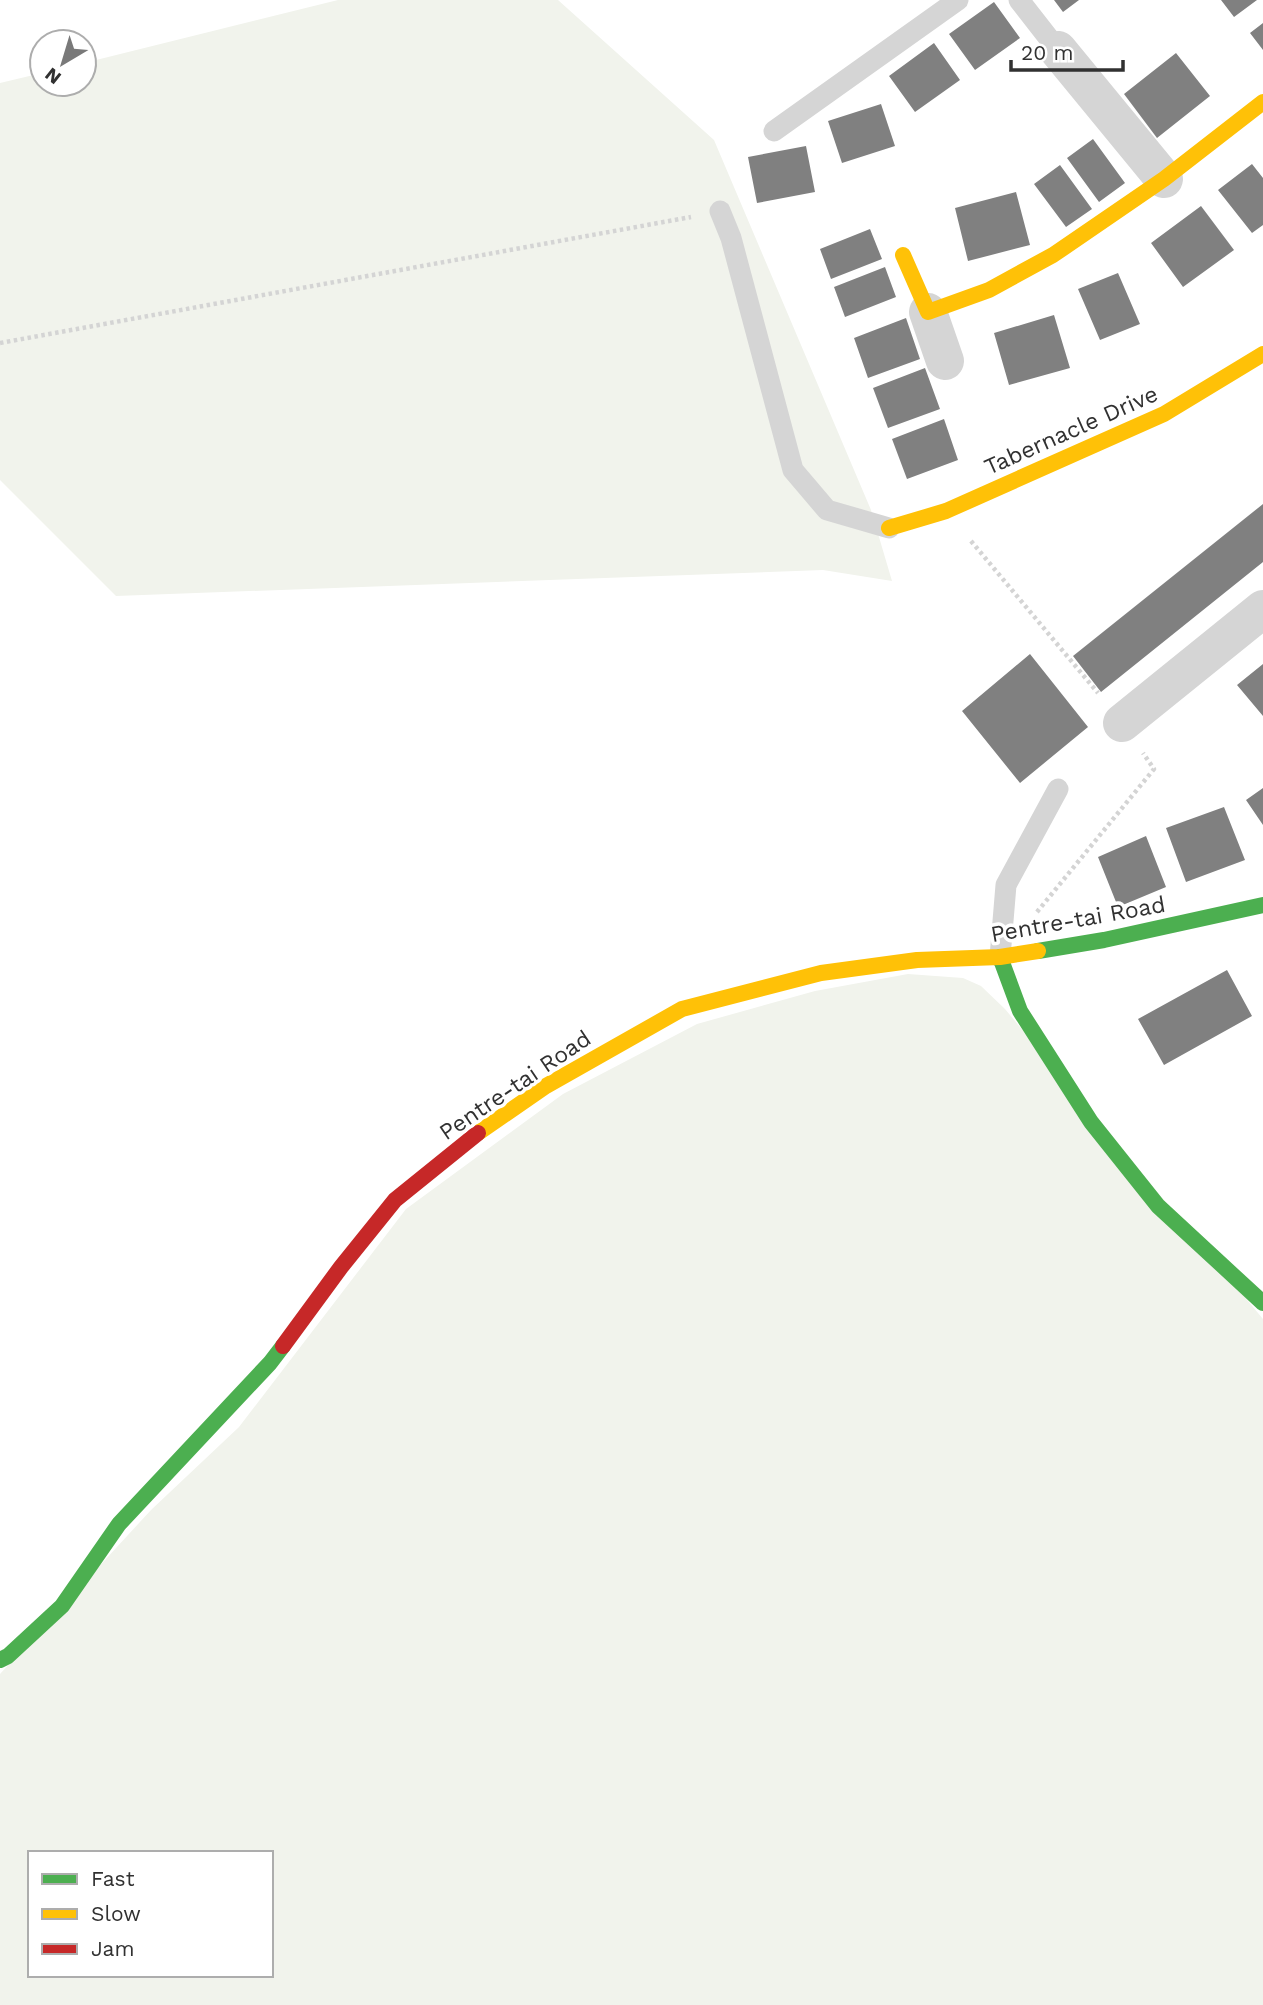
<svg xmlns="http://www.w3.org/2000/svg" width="1263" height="2005" font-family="'Work Sans',sans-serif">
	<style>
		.green { fill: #f1f3ec; fill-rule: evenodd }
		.building { fill: #808080 }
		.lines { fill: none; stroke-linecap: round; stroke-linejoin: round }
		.path { stroke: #d4d4d4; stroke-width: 4.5; stroke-dasharray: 3.5 3.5; stroke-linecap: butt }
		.lane { stroke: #d5d5d5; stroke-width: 21 }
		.street { stroke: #d5d5d5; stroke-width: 38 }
		.fast { stroke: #4caf50; stroke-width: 16 }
		.slow { stroke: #ffc107; stroke-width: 16 }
		.jam { stroke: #c62828; stroke-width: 16 }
		.labels { text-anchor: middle; stroke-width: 7; stroke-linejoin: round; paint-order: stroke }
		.street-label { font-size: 23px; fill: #313131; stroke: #fff }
	</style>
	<rect width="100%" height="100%" fill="#fff"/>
	<path class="green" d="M338 0H558L714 140 871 510 892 581 823 570 116 596 0 480V83L42 73V84H84V63Z
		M908 974 963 978 981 986 1005 1009 1263 1319V2005H0V1674L151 1510 239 1427 406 1209 563 1094 697 1024 815 991ZM30 1853H271V1975H30Z"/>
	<path class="building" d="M1054 0H1079L1063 12Z
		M1221 0H1257L1234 17Z
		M994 2 1020 38 975 70 949 34Z
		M1263 23V50L1250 33Z
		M934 43 960 80 915 112 889 76Z
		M1176 53 1210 96 1157 138 1124 94Z
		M881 104 895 146 842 163 828 121Z
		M1093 139 1125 183 1099 202 1067 158Z
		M806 146 815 192 757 203 748 157Z
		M1252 164 1263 178V225L1252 233 1218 190Z
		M1060 165 1092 209 1066 227 1034 184Z
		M1016 192 1030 245 968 261 955 208Z
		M1201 206 1234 250 1183 287 1151 243Z
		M870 229 882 259 831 279 820 249Z
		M885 267 896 297 845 317 834 287Z
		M1118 273 1140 324 1100 340 1078 289Z
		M1054 315 1070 368 1009 385 994 333Z
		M906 318 920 359 868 378 854 338Z
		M925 368 940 409 888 428 873 388Z
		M944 419 958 460 907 479 892 439Z
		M1263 504V562L1101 692 1073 656Z
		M1030 654 1088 727 1020 783 962 711Z
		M1263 664V716L1237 685Z
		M1263 788V825L1246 800Z
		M1224 807 1245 860 1186 882 1166 828Z
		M1146 836 1166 887 1118 907 1098 857Z
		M1227 970 1252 1016 1164 1065 1138 1019Z"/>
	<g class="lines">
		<path class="path" d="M0 343 691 217
			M971 541 1098 693
			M1037 912 1154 769 1143 753"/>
		<path class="lane" d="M1019 0 1058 50
			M774 131 958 0
			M720 211 731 238 793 470 827 510 889 528
			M1000 957 1006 885 1058 789"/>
		<path class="street" d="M1058 50 1164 179
			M928 312 945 361
			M1122 723 1263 609"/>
		<path class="fast" d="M1038 951 1104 940 1263 905
			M1000 957 1020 1011 1091 1122 1158 1206 1263 1303
			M0 1660 8 1656 62 1606 119 1524 270 1363 283 1346"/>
		<path class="slow" d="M903 255 928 312 989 290 1053 255 1164 179 1263 102
			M889 528 946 511 1164 414 1263 354
			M478 1133 546 1086 682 1009 821 973 917 960 1000 957 1038 951"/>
		<path class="jam" d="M283 1346 341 1267 395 1200 478 1133"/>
	</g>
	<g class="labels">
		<g class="street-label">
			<text transform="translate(1071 430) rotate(-24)" y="8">Tabernacle Drive</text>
			<text transform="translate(1078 919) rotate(-10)" y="8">Pentre-tai Road</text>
			<text transform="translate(515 1085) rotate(-34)" y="8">Pentre-tai Road</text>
		</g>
	</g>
	<rect x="28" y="1851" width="245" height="126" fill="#ffffff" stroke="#adadad" stroke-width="2"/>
	<rect x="42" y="1874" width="35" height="10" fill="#4caf50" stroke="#adadad" stroke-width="2"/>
	<text x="91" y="1886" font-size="21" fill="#313131">Fast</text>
	<rect x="42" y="1909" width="35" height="10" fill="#ffc107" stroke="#adadad" stroke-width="2"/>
	<text x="91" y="1921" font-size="21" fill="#313131">Slow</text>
	<rect x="42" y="1944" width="35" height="10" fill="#c62828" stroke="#adadad" stroke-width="2"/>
	<text x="91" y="1956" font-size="21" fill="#313131">Jam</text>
	<g transform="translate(63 63) rotate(218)"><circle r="33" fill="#ffffff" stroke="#adadad" stroke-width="2"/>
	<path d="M0-5L12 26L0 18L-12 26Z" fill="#797979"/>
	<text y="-10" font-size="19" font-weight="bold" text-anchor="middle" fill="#313131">N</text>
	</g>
	<path d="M1011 60v10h112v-10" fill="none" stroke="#313131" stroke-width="3.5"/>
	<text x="1021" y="60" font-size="21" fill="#313131" stroke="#ffffff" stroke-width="5" paint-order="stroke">20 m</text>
</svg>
